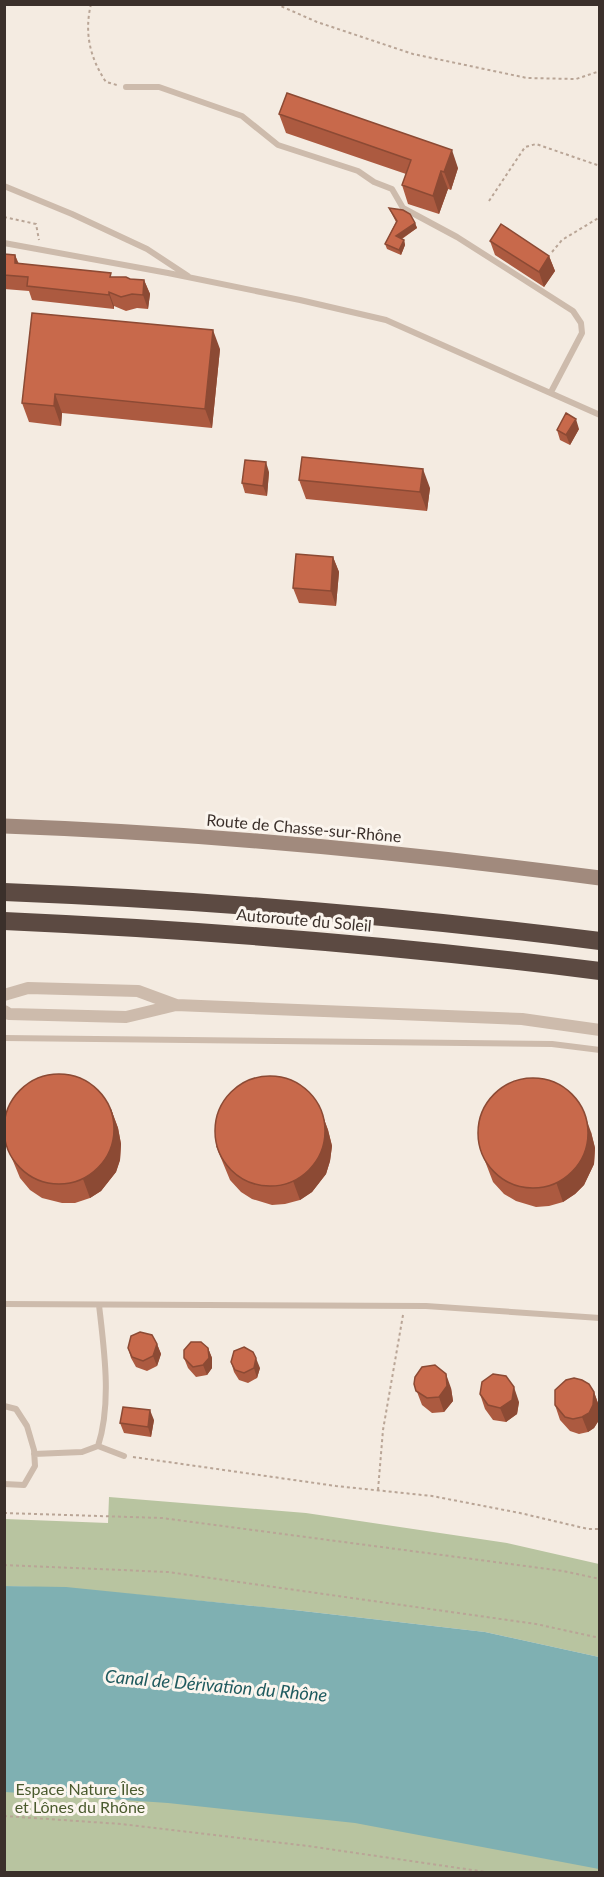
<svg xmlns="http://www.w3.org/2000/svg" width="604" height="1877" font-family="Lato,sans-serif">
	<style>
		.green { fill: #b8c4a0 }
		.water { fill: #7fb0b2 }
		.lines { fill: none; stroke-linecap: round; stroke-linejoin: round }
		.path { stroke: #b9a596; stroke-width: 2; stroke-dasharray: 3 3; stroke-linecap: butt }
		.lane { stroke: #cdbbac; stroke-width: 6 }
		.street { stroke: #cdbbac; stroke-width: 12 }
		.secondary { stroke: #a18a7d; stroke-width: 15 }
		.highway { stroke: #5c4a42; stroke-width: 18 }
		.wall { fill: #ac5a40 }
		.shaded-wall { fill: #8c4a34 }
		.building { fill: #c8694b; stroke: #8c4a34; stroke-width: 1.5 }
		.labels { text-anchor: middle; stroke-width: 6; stroke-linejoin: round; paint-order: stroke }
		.street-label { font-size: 16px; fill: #3b302b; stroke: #fbf5ee }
		.park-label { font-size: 16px; fill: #4a5a2e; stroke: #fbf5ee }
		.water-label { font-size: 18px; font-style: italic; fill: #1f5a5e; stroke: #fbf5ee }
	</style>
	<rect width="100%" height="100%" fill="#f4ebe1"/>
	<path class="green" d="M109 1497 306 1513 507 1543 599 1564V1657L485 1632 294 1610 66 1588 5 1586V1519L108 1523Z
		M4 1716 599 1787V1872H5Z"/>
	<path class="water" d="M4 1586 66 1587 294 1610 485 1632 599 1657V1869L355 1823 168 1803 5 1792Z"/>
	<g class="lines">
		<path class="path" d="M91 4C84 33 90 58 106 82L117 85
			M276 4 317 22 413 54 527 78 576 79 600 71
			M489 201 525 147 536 144 600 166
			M4 217 36 224 39 240
			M552 252 562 240 600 217
			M133 1457 336 1486 432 1496 520 1513 588 1529H600
			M378 1490 383 1430 403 1315
			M4 1513 162 1518 563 1571 600 1579
			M4 1565 168 1572 536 1624 600 1638
			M4 1816 121 1824 308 1846 486 1872"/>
		<path class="lane" d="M126 87H159L242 116 278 145 358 171 374 182 392 189 403 208 457 237 573 311 581 323 582 333 551 392
			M4 186 72 214 147 249 188 276
			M4 243 168 273 300 300 386 320 600 415
			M4 1038 552 1044 600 1050
			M4 1304 426 1306 600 1318
			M4 1406 16 1409 27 1426 34 1450 35 1466 24 1485 4 1484
			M98 1446 124 1456
			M34 1454 82 1452 98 1446C112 1403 104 1349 99 1305"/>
		<path class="street" d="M4 995 28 988 138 991 176 1005 522 1019 600 1030
			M4 1011 9 1014 126 1017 176 1005"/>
		<path class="secondary" d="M4 826C203 833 402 852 600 878"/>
		<path class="highway" d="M4 892C204 900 402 916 600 941
			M4 921C204 930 402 946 600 971"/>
	</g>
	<path class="wall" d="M279 114 458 168 451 190 448 189 439 214 408 204 402 185 406 174 286 133Z
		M389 208 415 223 417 228 402 239 404 240 405 245 401 255 387 249 385 244 396 222Z
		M490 241 549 256 555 271 544 287 495 255Z
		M4 254 15 255 19 264 112 277 144 280 150 294 148 309 137 308 126 311 114 306V309L32 300 29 291 4 289Z
		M220 349 212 428 62 413 61 426 29 422 22 403Z
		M579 429 570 445 560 440 557 430Z
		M269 472 267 496 245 493 242 483Z
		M299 480 430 488 427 511 306 499Z
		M333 557 339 572 336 606 299 603 293 588Z
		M111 1109 118 1128 121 1144 120 1160 116 1172 101 1191 90 1198 75 1203H62L42 1198 30 1190 20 1178 6 1144Z
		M321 1111 328 1130 332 1146 330 1161 326 1174 312 1192 300 1200 285 1204 272 1205 252 1199 241 1192 230 1180 216 1146Z
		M591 1132 595 1148 594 1164 584 1185 575 1194 563 1202 549 1206 536 1207 516 1201 504 1194 493 1182 480 1148Z
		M157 1344 161 1354 157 1366 147 1371 136 1367 131 1358 128 1348Z
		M208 1348 212 1358V1368L207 1375 196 1377 188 1368 184 1358Z
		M231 1362 260 1368 257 1378 248 1383 239 1380 234 1372Z
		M414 1384 451 1388 453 1401 444 1412 432 1413 422 1405Z
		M594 1392 599 1406V1420L594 1428 588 1432 579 1434 570 1431 560 1420 555 1405Z
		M480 1394 519 1402 517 1414 506 1422 493 1420 485 1409Z
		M154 1420 151 1437 124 1433 120 1423Z"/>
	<path class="shaded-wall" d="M452 150 458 168 451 190 444 172Z
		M441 171 448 189 439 214 433 196Z
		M415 223 417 228 398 241 396 236Z
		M404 240 405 245 401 255 399 250Z
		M15 255 20 269V277L15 263Z
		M549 256 555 271 544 287 539 272Z
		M144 280 150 294 148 309 143 295Z
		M109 292 114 306V309L109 295Z
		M213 330 220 349 212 428 205 409Z
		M55 394 62 413 61 426 54 406Z
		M576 419 579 429 570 445 566 435Z
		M266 462 269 472 267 496 263 486Z
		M423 469 430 488 427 511 420 492Z
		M333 557 339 572 336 606 331 591Z
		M111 1109 118 1128 121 1144 120 1160 116 1172 101 1191 90 1198 83 1179Z
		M321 1111 328 1130 332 1146 330 1161 326 1174 312 1192 300 1200 293 1181Z
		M584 1113 591 1132 595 1148 594 1164 584 1185 575 1194 563 1202 556 1182Z
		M157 1344 161 1354 157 1366 153 1356Z
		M208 1348 212 1358V1368L207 1375 203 1365Z
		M256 1358 260 1368 257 1378 254 1368Z
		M446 1374 451 1388 453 1401 444 1412 439 1397Z
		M514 1387 519 1402 517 1414 506 1422 500 1408Z
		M594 1392 599 1406V1420L594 1428 588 1432 582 1417Z
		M150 1410 154 1420 151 1437 148 1427Z"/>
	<path class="building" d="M287 93 452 150 444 172 441 171 433 196 402 185 411 160 279 114Z
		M389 208 403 210 410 214 415 223 396 236 404 240 399 250 385 244 397 221Z
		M501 224 549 256 539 272 490 241Z
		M4 254 15 255V263L111 273 110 277H126L130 279 144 280 143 295 132 294 121 297 109 292V295L27 286 28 277 4 275Z
		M32 313 213 330 205 409 55 394 54 406 22 403Z
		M566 413 576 419 566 435 557 430Z
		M302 457 423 469 420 492 299 480Z
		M245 460 266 462 263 486 242 483Z
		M296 554 333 557 331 591 293 588Z
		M4 1129a55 55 0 1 1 110 0a55 55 0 1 1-110 0Z
		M215 1131a55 55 0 1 1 110 0a55 55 0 1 1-110 0Z
		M478 1133a55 55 0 1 1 110 0a55 55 0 1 1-110 0Z
		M140 1332 152 1335 157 1344 153 1356 143 1361 132 1357 128 1348 131 1336Z
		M191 1342H201L208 1348 209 1358 203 1365 193 1367 184 1358V1350Z
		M244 1347 253 1352 256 1358 254 1368 244 1373 235 1370 231 1362 234 1351Z
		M435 1365 446 1374 447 1386 439 1397 427 1398 416 1391 414 1384 415 1377 422 1367Z
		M493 1374 506 1376 514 1387 512 1400 500 1408 488 1405 480 1394 482 1382Z
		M574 1378 582 1380 589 1384 594 1392 593 1405 589 1413 582 1417 573 1419 565 1417 555 1405V1390L566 1380Z
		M123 1407 150 1410 148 1427 120 1423Z"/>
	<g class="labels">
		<g class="street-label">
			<text transform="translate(304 828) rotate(5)" y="6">Route de Chasse-sur-Rhône</text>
			<text transform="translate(304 920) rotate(5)" y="6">Autoroute du Soleil</text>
		</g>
		<g class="park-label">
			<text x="80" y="1795">Espace Nature Îles<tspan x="80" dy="18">et Lônes du Rhône</tspan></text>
		</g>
		<g class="water-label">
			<text transform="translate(216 1686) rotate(5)" y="6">Canal de Dérivation du Rhône</text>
		</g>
	</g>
	<rect width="604" height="1877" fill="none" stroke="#3b302b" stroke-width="12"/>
</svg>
